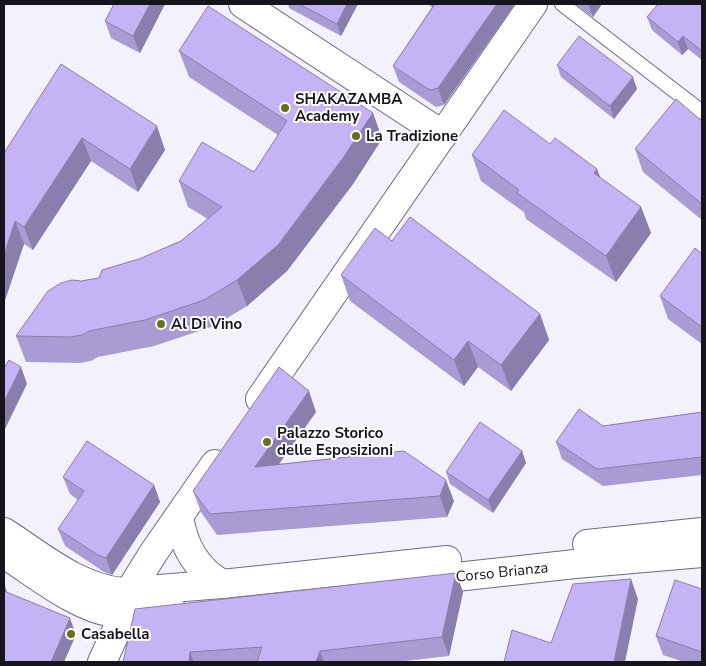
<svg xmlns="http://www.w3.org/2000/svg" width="706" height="666" font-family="'Nunito Sans',sans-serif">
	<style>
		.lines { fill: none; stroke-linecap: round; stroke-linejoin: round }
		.lane-casing { stroke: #706b80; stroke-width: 16 }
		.street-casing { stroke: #706b80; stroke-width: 30 }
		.secondary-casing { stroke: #706b80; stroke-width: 30 }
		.lane { stroke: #fff; stroke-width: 14 }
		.street { stroke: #fff; stroke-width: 28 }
		.secondary { stroke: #fff; stroke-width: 28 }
		.wall { fill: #a99bd4 }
		.shaded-wall { fill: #897eac }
		.building { fill: #c4b4f6; stroke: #897eac }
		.poi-dot { fill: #687119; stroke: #fff; stroke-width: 2 }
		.labels { text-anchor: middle; stroke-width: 4; stroke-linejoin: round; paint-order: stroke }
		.poi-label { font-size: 15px; font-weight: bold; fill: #16141c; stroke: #fff; text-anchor: start }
		.street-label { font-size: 15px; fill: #16141c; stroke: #fff }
	</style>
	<rect width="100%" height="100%" fill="#f3f1fb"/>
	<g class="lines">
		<defs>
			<path id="lane" d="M562 4 702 112"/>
			<path id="street" d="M243 4 443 135
				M260 399 533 4
				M179 516C183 545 196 569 222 584
				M129 592 154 552 215 464
				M102 662 124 614"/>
			<path id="secondary" d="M4 532C40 555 78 588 122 592L222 584 447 560
				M587 544 702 532
				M4 554C36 574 75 607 113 613 132 616 152 611 171 609
				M420 581 575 564 702 553"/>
		</defs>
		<use href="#lane" class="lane-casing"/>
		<use href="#street" class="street-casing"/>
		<use href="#secondary" class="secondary-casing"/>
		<use href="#lane" class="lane"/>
		<use href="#street" class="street"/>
		<use href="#secondary" class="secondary"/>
	</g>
	<path class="wall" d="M114 4H165L140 53 111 38 105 21Z
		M288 4H358L341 36 289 8Z
		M427 4H515L444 105 436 107 399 82 393 66 432 7Z
		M575 4H602L593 17Z
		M702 4V60L688 49 682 55 652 30 647 17Z
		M179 51 373 113 382 139 353 184 287 271 247 306 214 326 154 346 98 357 91 361 80 363 26 362 16 336 81 281 99 278 181 241 208 219 188 207 179 181 254 172 278 135 189 77Z
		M61 64 165 150 138 192 91 161 33 250 24 244 4 303V153Z
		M557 65 637 89 614 119 561 77Z
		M702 121V220L643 172 635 149Z
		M550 144 601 178 641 207 651 233 616 282 526 219 524 212 481 181 472 155Z
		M392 241 540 314 549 340 511 391 478 367 464 386 350 301 341 275Z
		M702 254V344L668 319 660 296Z
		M316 412 279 464 404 451 454 501 447 517 217 535 201 512 193 491Z
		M702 412V475L603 486 562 459 556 442 603 426Z
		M522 451 526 463 493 513 450 484 446 472Z
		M63 477 154 485 160 502 112 575 104 572 65 546 58 529 78 500 70 494Z
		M456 573 463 592 449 656 396 662H123Z
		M702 589V662H684L663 655 656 636Z"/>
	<path class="shaded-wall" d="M150 4H165L140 53 133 36Z
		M347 4H358L341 36 337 24Z
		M497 4H515L444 105 438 88Z
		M588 4H602L593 17Z
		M683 36 688 49 682 55 678 42Z
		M633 77 637 89 614 119 610 106Z
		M373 113 382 139 353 184 287 271 247 306 237 280Z
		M157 126 165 150 138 192 130 169Z
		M82 138 91 161 33 250 24 227Z
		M597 169 607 195 594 173Z
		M641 207 651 233 616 282 606 256Z
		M15 221 24 244 4 303V255Z
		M540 314 549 340 511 391 501 365Z
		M468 341 478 367 464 386 454 360Z
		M21 367 27 384 4 431V402Z
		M309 391 316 412 262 488 255 467Z
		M522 451 526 463 493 513 488 500Z
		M446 480 454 501 447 517 440 496Z
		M154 485 160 502 112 575 106 558Z
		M456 573 463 592 449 656 442 637Z
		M631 579 638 599 625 662H614Z
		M5 586 11 603 4 594V588Z
		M70 618 76 635 64 662H51Z
		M320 651 324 662H316Z
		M190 652 194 662H189Z"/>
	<path class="building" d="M114 4H150L133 36 105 21Z
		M299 4H347L337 24Z
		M435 4H497L438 88 430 90 393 66Z
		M658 4H702V51L683 36 678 42 647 17Z
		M208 6 373 113 343 158 278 245 237 280 204 300 145 320 89 331 82 335 70 337 16 336 48 291 61 283 72 280 81 281 99 278 102 270 139 259 181 241 222 207 179 181 202 142 254 172 287 121 179 51Z
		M579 36 633 77 610 106 557 65Z
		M61 64 157 126 130 169 82 138 24 227 15 221 4 255V153Z
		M676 99 702 121V204L635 149Z
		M504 110 550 144 555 138 597 169 594 173 641 207 606 256 517 193 519 190 472 155Z
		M410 217 540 314 501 365 468 341 454 360 341 275 375 228 392 241Z
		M695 248 702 254V327L660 296Z
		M9 360 21 367 4 402V368Z
		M279 367 309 391 255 467 404 451 446 480 440 496 210 514 193 491Z
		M579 409 603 426 702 412V457L597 469 556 442Z
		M480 422 522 451 488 500 446 472Z
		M87 441 154 485 106 558 98 555 58 529 84 491 63 477Z
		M456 573 442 637 320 651 316 662H257L262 647 190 652 189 662H123L135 609Z
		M631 579 614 662H504L512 630 551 643 573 584Z
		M675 580 702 589V652L656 636Z
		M4 591 70 618 51 662H4Z"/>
	<g class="poi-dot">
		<circle cx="285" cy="108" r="5"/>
		<circle cx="356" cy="136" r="5"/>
		<circle cx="161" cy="324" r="5"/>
		<circle cx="267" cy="442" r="5"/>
		<circle cx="71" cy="634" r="5"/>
	</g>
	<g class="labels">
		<g class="poi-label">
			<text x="295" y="104">SHAKAZAMBA<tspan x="295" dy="17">Academy</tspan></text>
			<text x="366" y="141">La Tradizione</text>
			<text x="171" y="329">Al Di Vino</text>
			<text x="277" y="438">Palazzo Storico<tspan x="277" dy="17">delle Esposizioni</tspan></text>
			<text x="81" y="639">Casabella</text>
		</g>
		<g class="street-label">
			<text transform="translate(502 572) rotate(-6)" y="5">Corso Brianza</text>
		</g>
	</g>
	<rect width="706" height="666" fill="none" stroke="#16141c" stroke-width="10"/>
</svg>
